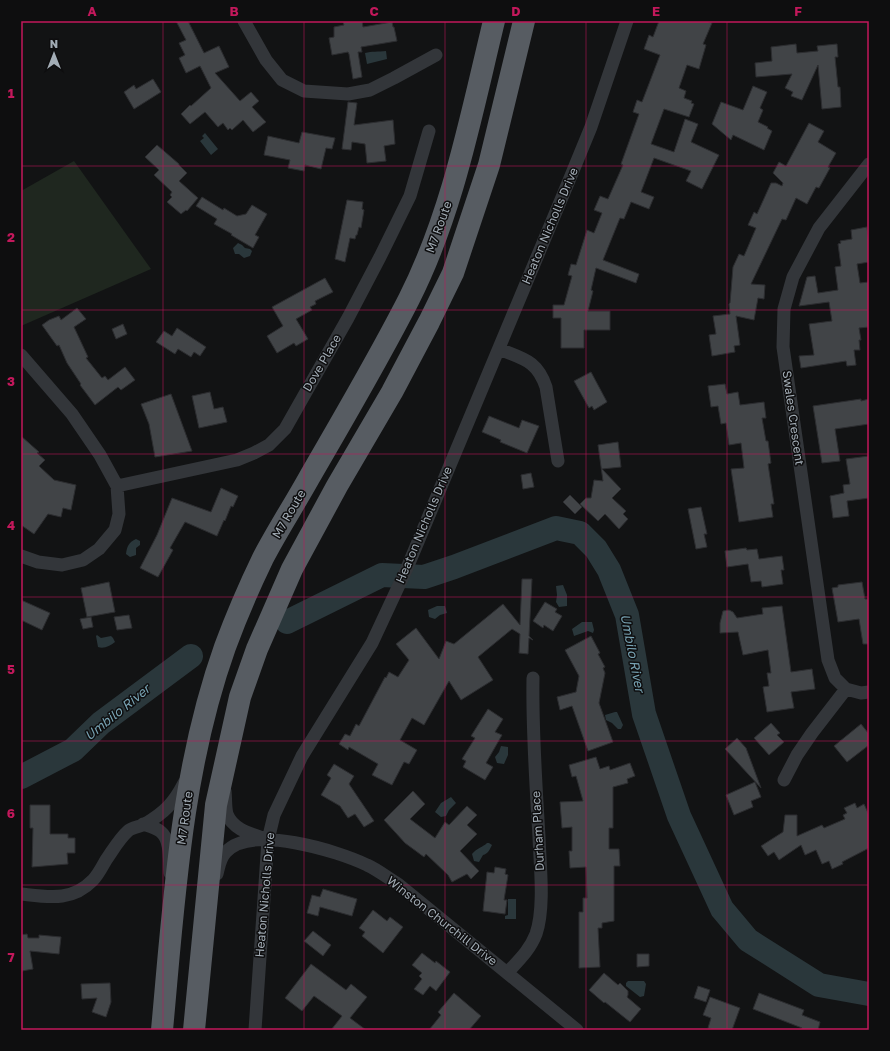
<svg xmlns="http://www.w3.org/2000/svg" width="890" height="1051" font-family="'Golos Text',sans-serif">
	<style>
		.green { fill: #1f271f }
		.water { fill: #2a373b }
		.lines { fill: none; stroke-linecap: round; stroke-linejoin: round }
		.river { stroke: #2a373b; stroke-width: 24 }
		.building { fill: #414447; stroke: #2c2d30 }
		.minor { stroke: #33363a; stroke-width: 13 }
		.trunk { stroke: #575c62; stroke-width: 22 }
		.grid { fill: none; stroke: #c2185b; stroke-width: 1; stroke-opacity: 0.55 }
		.labels { text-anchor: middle; stroke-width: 3; stroke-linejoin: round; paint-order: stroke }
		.street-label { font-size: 12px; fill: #a3adb6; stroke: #0e0e0f }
		.water-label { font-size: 13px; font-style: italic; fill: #78a3b3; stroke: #0e0e0f }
		.neatline { fill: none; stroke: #c2185b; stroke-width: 1.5 }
		.grid-label { font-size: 13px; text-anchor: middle; font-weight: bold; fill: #c2185b }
	</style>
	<rect width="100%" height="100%" fill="#121314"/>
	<path class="green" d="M74 161 151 269 21 326V191Z"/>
	<path class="water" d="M386 51 387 59 367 64 365 53C372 51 378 52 386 51Z
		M205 133 218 149 211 155 200 141 204 138 202 136Z
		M238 243 242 245 245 248 250 249 252 251 250 256 244 258 239 254H235L233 248Z
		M136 539 140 541V545L136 548V555L130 557 126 554C127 546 129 542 136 539Z
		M563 585 567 595V606L559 607 556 602 557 595 556 586Z
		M437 606H445L447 613 440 615 435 619 429 617 428 610Z
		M582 622H592L594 630 593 633 588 631 574 636 572 629Z
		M97 635 101 638 111 636 113 638 115 642C110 646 104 649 98 647L96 636Z
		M615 712H617L623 725 621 729H618L612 723 606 720 605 715Z
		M501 746 508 747V755L504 764 497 763 495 757 499 752Z
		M451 797 456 803 449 810 446 816 441 817 435 812 441 803Z
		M487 843H489L492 845C490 849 488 854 483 855L479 862 474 861 472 854C477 848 483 847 487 843Z
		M508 899H516V919H505V916L508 915Z
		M628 981H644L646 984 644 996 640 997 626 986V983Z"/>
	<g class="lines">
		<path class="river" d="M287 622 382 575 424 577 454 567 556 528 580 533 596 549 609 570 627 615 644 714 679 816 722 909 748 940 819 985 869 994
			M21 777 73 750 101 723 191 656"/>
	</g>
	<path class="building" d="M176 21H188L204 53 219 46 229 67 215 73 240 101 251 92 259 101 252 107 266 122 253 132 243 120 232 130 230 128 228 130 223 123 218 127 205 112 190 124 181 114 190 105 191 106 211 88 200 66 186 73 179 58 185 55 179 43 186 40Z
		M351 21H362L363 27 392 22 393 27H394L397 41 361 47 362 52H358L362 77 353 79 349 54 348 52 332 55 329 38 334 37V27L344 25 343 22Z
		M659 21H706L712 23 703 44 706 45 699 69 687 65 679 88 686 91 684 98 692 101 691 103 694 104 689 117 664 109 651 144 674 152 685 119 698 124 691 142 719 155 702 189 686 181 691 171 654 158 641 192 654 197 649 209 631 202 624 219 620 218 603 260 639 274 636 283 596 268 591 290 593 291 588 311H610V330H584V348H561V318H553V305H564L572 276 568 275 571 264 576 265 587 230 594 233 602 213 594 210 600 196 608 199 623 165 621 164 639 114 633 112 637 100 642 102 660 55 644 49 649 35 653 37Z
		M796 44 797 53 818 51 817 46 837 44 838 57H835L838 87H840L841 107 822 109 818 65 802 100 791 96 793 92 785 88 792 74 756 77 755 63 772 61 771 47Z
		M153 79 161 92 134 109 124 92 134 85 136 89Z
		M753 86 767 92 760 108 763 110 758 122 768 127 767 128 772 131 764 150 733 135 731 140 712 124 721 102 743 110Z
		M348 102 357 103 354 125 393 120 395 144 384 146 386 161 367 163 365 144 352 142 351 150 342 149Z
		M809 123 824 131 818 142 836 153 828 167 830 168 819 188 816 187 807 204 796 198 786 220 782 219 751 284 765 285 764 299 758 298 754 320 736 316 740 345 734 346 735 352 712 356 709 335 716 334 713 316 730 314 729 304 730 303 733 267 739 254 744 256 756 228 748 225 754 212 757 214 771 183H776L782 186 783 183 773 173 779 162 786 166Z
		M302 132 335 138 332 149 326 148 321 169 305 165 304 171 288 168 290 160 264 155 268 136 299 143Z
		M157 145 179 164V165L187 173 179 181 198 198 187 211 186 210 181 214 167 202 172 197 170 195 172 192 154 175 159 170 145 157Z
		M202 197 223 210 224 208 237 216 246 214 252 205 267 214 255 235 259 237 253 248 231 235 232 234 214 224 217 219 196 206Z
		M347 200 363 202 362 209 364 210 361 228 359 227 357 235H356L355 239 350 238 345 262 335 259Z
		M867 227 869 243V262L857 264 860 283 869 282V327L859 328 861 340H859L860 350H854L856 365 847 366 846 361 801 368 799 356 814 355 809 324 832 321 829 302 799 306 807 277 815 276 818 293 838 290 835 267 841 266 838 244 841 243 840 241 852 239 851 230Z
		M325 278 333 292 315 301 316 304 310 307 312 310 296 319 308 339 296 346 294 343 277 353 267 336 283 326 272 307Z
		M77 308 86 319 74 327 88 357 86 358 102 378 105 376 108 380 125 367 135 380 121 390 118 387 95 405 80 385 81 384 67 363 59 345 57 346 42 325 49 320 59 316 61 320Z
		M123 324 127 334 116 339 112 329Z
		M177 328 206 347 200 356 194 352 191 357 178 349 175 354 156 342 164 331 172 336Z
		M591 372 607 402 594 410 592 406 589 408 574 381Z
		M725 384 727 394 738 392 740 405 764 402 766 418H762L766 441H768L771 463 768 464 774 504H771L773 517 739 522 731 469 744 468 741 443 729 445 726 423 721 424 718 406 711 407 708 386Z
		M210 392 214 409 223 407 227 422 199 428 192 396Z
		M171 394 192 451 155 457 149 424 141 404Z
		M861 399V401L869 399V424L835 429 840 461 822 463 813 406Z
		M489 416 519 428 522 420 539 426 527 453 500 442 501 440 482 432Z
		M21 436 39 452 37 453 45 460 39 466 54 480 76 485 71 510 63 508 61 517 48 514 34 534 21 525Z
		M618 442 621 467 602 469 621 489 612 498 626 511 623 514 628 519 619 529 605 514 598 521 580 504 586 498H591L594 480 603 481 598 445Z
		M869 456V498L847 501 849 516 833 518 830 496 844 493 843 485 850 484 846 459Z
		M531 473 534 487 523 489 521 475Z
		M221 488 238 496 233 507 231 506 225 521 224 520 217 536 185 522 170 548 173 550 158 577 140 568 157 535 172 498 211 512Z
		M570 495 582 507 575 514 563 502Z
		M701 507 707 534H704L707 547 696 549 688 509Z
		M746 548 747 550 757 549 759 559 782 556 784 570H781L783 584 762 587 761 581 751 582 748 564 727 567 725 551Z
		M522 579H532L529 636 533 640 529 638 528 654 519 653 520 634 512 629 478 657 493 680 461 700 449 681 424 725 412 718 400 740 417 750 409 764 404 762 392 785 372 775 378 764 349 747 348 750 339 744 345 734 350 736 356 724 359 726 385 677 386 678 389 672 398 677 409 660 396 644 416 628 439 659 446 641 454 644 503 604 520 625Z
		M109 582 115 612 87 617 81 588Z
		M862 582 865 599H869V644H863L859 619 838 622 832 588 838 587V585Z
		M21 600 50 613 42 630 21 620Z
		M545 602 557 609 555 612 562 616 553 631 544 625 543 628 533 621Z
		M782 606 791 672 812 669 815 689 791 692 794 708 767 712 763 687 769 686 767 673H771L768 650 743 655 738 632 720 633V623L723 611 729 610 733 612 737 618 763 614 762 608Z
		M129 615 132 628 117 630 114 617Z
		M91 617 93 627 83 629 80 619Z
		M591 636 600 653 598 654 605 667 603 668 605 673 599 703 613 742 588 751 572 706 560 710 557 697 576 692 579 676 565 650Z
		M488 709 503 719 495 732 502 735 486 763 493 767 485 780 463 767 466 761 462 759 475 738 471 736Z
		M771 723 780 733 777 735 784 742 769 755 754 738Z
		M861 724 869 734V745L847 762 834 746Z
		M737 738 746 748 761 788 725 749Z
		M596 757 600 769 609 766 610 770 630 763 635 776 627 779 628 783 613 787V828H609V849H619L620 866H614V921L602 923V928H598L600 967 579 968V912H583V898H587L586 867 570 868 569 851H572V827L562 828 560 802 583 801 576 776 572 777 569 765Z
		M334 764 354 776 349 784 374 821 364 827 355 814 348 818 340 806 321 795 331 778 327 775Z
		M755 782 761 797 751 801 753 807 734 815 726 795Z
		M413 791 425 804 410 819 435 838 445 822 449 825 467 806 477 815 467 825 477 834 460 851 479 871 471 879 467 874 452 882 448 875 426 854 424 857 405 843 384 820Z
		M855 803 857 808 864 804 869 815V848L842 862 843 864 832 869 829 861 822 864 816 850 805 855 801 845 779 860 774 852 768 856 761 846 783 832 785 815H797V836L822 825 824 828 845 819 843 815 847 813 844 808Z
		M30 805H50V834H68V838H75V853H67L68 864 32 867 33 828H30Z
		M495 867 506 869 505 874 508 875 504 900H507L505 914 483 911 487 872 494 873Z
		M323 889 357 899 352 916 320 907 318 916 307 913 312 895 320 897Z
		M373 910 387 921 390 917 403 927 383 953 362 936 365 932 359 928Z
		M313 931 331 945 323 956 304 941Z
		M27 934 28 938H39V935L61 937 59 954 30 951 33 969 22 971 21 935Z
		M422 953 435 963 436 961 450 972 436 991 430 986 423 995 414 989 422 979 419 976 422 973 412 965Z
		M637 954H649V966L637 967Z
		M311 964 346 990 351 984 367 997 350 1018 366 1030H331L342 1016 314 996 302 1011 285 998Z
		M604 973 618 985 620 983 628 991V995L627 997 641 1009 630 1022 605 1002 604 1003 589 990Z
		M110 983 111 1002 106 1017 92 1012 97 998 82 999 81 984Z
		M698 986 710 990 706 1002 694 998Z
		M454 993 481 1016 469 1030H429L441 1015 438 1012Z
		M759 993 804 1010 802 1015 820 1022 818 1030H801L802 1028 753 1009Z
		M710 997 740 1008 732 1030H713L708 1028 711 1018 703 1015Z"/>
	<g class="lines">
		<path class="minor" d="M244 21 266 60 282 80 304 91 348 94 370 90 394 78 436 55
			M499 349C523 359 537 360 546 387L558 461
			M21 355 72 414 100 455 117 486 119 514 115 530 99 549 83 560 62 565 38 562 21 556
			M117 486 237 460 254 453 269 445 285 429 348 318 380 257 410 196 429 131
			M846 689 835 678 828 660 783 347 784 309 793 277 819 228 869 164
			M784 780 797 755 812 733 846 689 861 693 869 692
			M225 791C226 798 225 807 227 814 233 830 252 834 266 839
			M143 824C149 826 157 828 161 832 171 840 169 861 170 873
			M217 874C219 866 220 858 226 852 251 824 338 851 367 865 378 870 388 878 398 884L577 1030
			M21 894C48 897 72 902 93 880 98 875 102 867 106 860 113 850 119 839 128 831 132 827 140 827 145 824 164 813 174 803 184 783
			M507 973C518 961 530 950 536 934 545 908 540 865 539 837 536 784 532 731 533 678
			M255 1030 268 840 274 815 302 756 372 643 407 568 568 183 591 127 627 21"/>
		<path class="trunk" d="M162 1030C174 901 181 770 225 647 236 617 249 587 263 558 277 531 294 505 309 478 343 419 378 360 409 299 453 212 471 115 494 21
			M194 1030 216 805 240 697 257 649 292 569 337 486 392 392 429 322 453 273 489 165 524 21"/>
	</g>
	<path class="grid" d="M163 21V1030M304 21V1030M445 21V1030M586 21V1030M727 21V1030M21 166H869M21 310H869M21 454H869M21 597H869M21 741H869M21 885H869"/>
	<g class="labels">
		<g class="street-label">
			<text transform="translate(550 226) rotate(-67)" y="4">Heaton Nicholls Drive</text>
			<text transform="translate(439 227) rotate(-70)" y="4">M7 Route</text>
			<text transform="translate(322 363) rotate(-60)" y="4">Dove Place</text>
			<text transform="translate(793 418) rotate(82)" y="4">Swales Crescent</text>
			<text transform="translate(289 514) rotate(-60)" y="4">M7 Route</text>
			<text transform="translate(424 525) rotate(-67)" y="4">Heaton Nicholls Drive</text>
			<text transform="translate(185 818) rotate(-82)" y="4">M7 Route</text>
			<text transform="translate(538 831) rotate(-93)" y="4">Durham Place</text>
			<text transform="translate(265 895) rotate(-85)" y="4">Heaton Nicholls Drive</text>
			<text transform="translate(442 921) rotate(38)" y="4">Winston Churchill Drive</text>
		</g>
		<g class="water-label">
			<text transform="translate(633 653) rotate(79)" y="5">Umbilo River</text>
			<text transform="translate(117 712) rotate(-39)" y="5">Umbilo River</text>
		</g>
	</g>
	<rect width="890" height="1051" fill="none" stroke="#0e0e0f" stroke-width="44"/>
	<g transform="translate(54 54)" stroke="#0e0e0f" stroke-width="3" paint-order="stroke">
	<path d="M0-3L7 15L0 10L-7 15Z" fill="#a3adb6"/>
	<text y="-6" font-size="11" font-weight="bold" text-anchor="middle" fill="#a3adb6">N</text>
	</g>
	<rect x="22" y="22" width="846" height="1007" class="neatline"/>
	<g class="grid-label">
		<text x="92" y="16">A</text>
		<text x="234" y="16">B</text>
		<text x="374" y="16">C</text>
		<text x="516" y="16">D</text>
		<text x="656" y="16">E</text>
		<text x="798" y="16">F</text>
		<text x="11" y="98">1</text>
		<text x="11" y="242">2</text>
		<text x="11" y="386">3</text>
		<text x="11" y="530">4</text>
		<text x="11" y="674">5</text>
		<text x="11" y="818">6</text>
		<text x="11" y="962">7</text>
	</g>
</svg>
